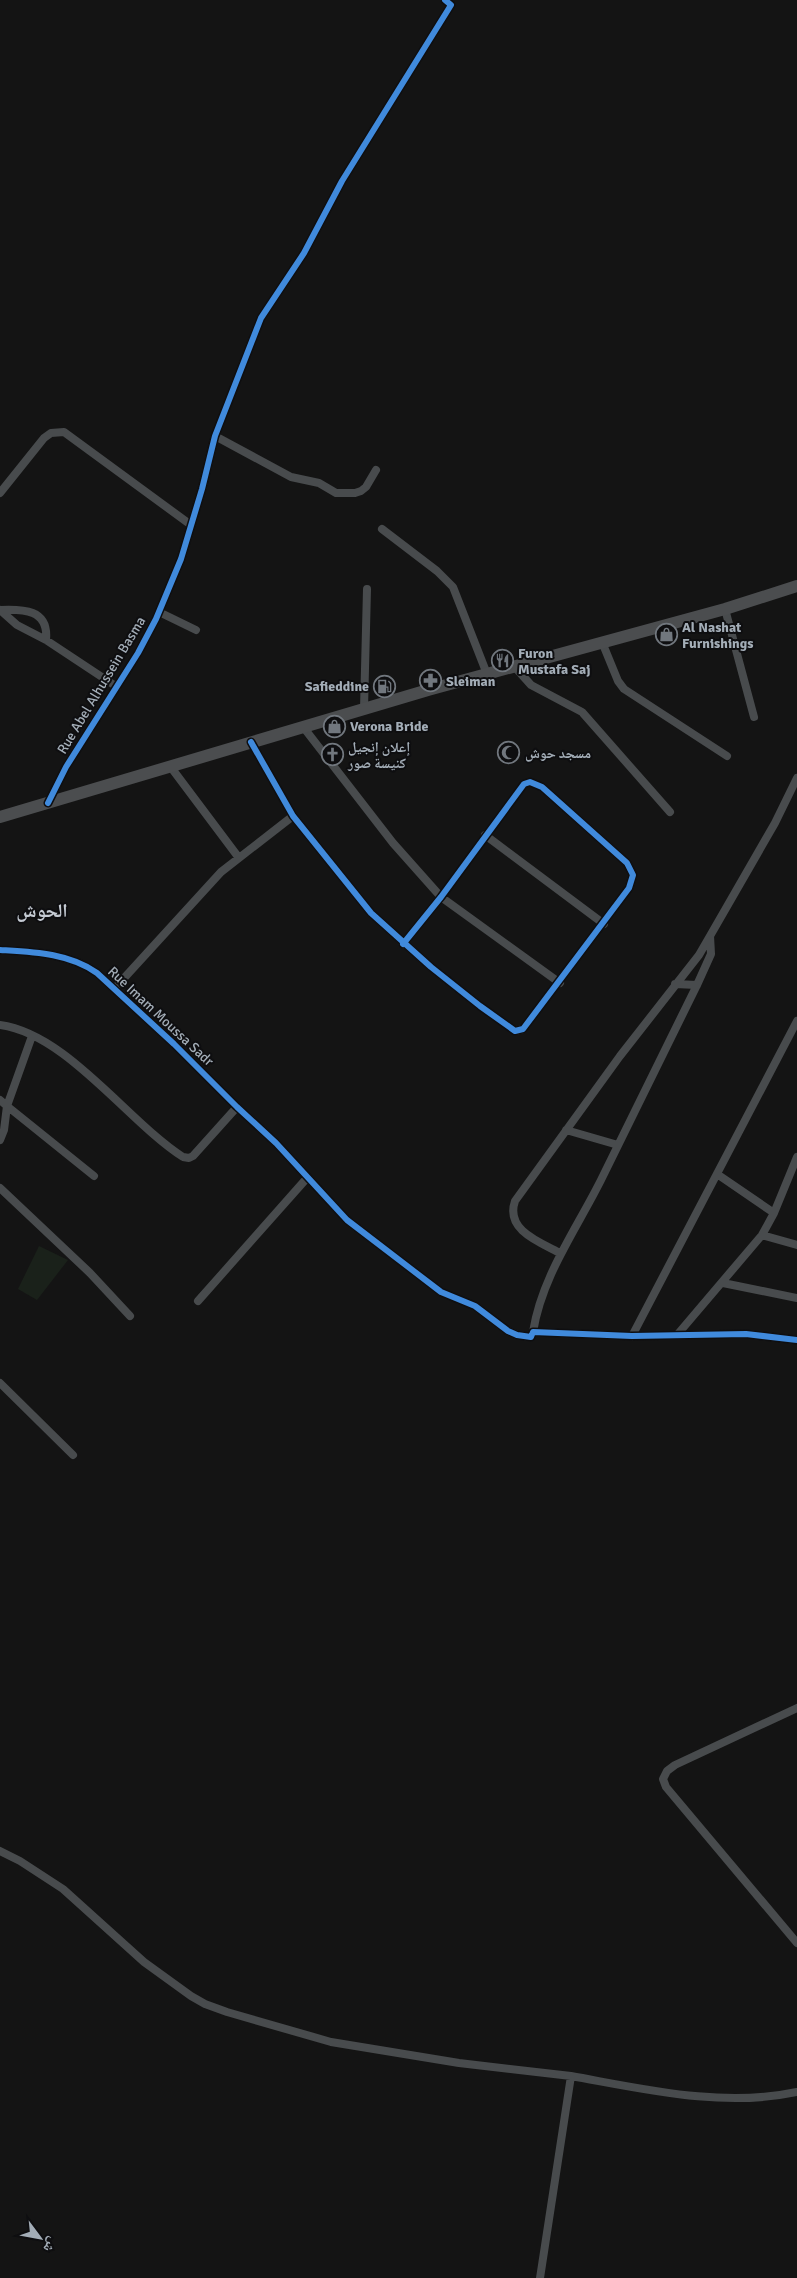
<svg xmlns="http://www.w3.org/2000/svg" width="797" height="2278" font-family="Signika,'Noto Naskh Arabic',sans-serif">
	<style>
		.green { fill: #1a211a }
		.lines { fill: none; stroke-linecap: round; stroke-linejoin: round }
		.minor { stroke: #484b4d; stroke-width: 8 }
		.primary { stroke: #4b4d4f; stroke-width: 12 }
		.cycleway-casing { stroke: #0e0e10; stroke-width: 9 }
		.cycleway { stroke: #408adc; stroke-width: 6 }
		.labels { text-anchor: middle; stroke-width: 4; stroke-linejoin: round; paint-order: stroke }
		.poi-label { font-size: 14px; font-weight: bold; fill: #a3adb7; stroke: #0e0e10; text-anchor: start }
		.street-label { font-size: 14px; fill: #a3adb7; stroke: #0e0e10 }
		.district-label { font-size: 19px; font-weight: bold; fill: #c5cbd3; stroke: #0e0e10 }
	</style>
	<rect width="100%" height="100%" fill="#141414"/>
	<path class="green" d="M39 1246 68 1260 37 1300 18 1289Z"/>
	<g class="lines">
		<path class="minor" d="M215 436 291 477 319 483 336 493H355L361 491 366 487 376 470
			M0 493 44 438 51 433 64 432 191 525
			M382 529 437 571 453 587 487 674
			M725 609 754 717
			M0 610 17 625 46 640 117 687
			M0 610C23 609 49 609 46 640
			M159 612 196 630
			M602 642 618 681 624 689 727 756
			M514 666 531 685 582 712 670 812
			M364 709 367 589
			M304 728 393 843 441 897 560 983
			M251 742 293 816 371 913 431 967 480 1006 515 1031 523 1029 629 888 633 875 627 863 542 787 530 782 524 784 441 897 403 944
			M170 766 239 858
			M48 803 66 767 138 653 156 619 181 559 202 489 215 436 261 318 304 253 342 181 451 5 445 0
			M485 835 604 924
			M0 950C33 952 69 953 97 973L174 1044 237 1107 276 1143 347 1220 441 1292 475 1306 508 1331 517 1335 531 1337 533 1332 632 1336 746 1334 797 1340
			M675 984 697 985
			M115 988 221 872 293 816
			M0 1025C67 1034 127 1121 183 1157L189 1158 193 1156 237 1107
			M32 1036 7 1106 94 1176
			M0 1100 7 1106 4 1130 0 1140
			M566 1130 618 1145
			M717 1174 774 1213
			M0 1188 90 1273 130 1316
			M762 1235 797 1245
			M560 1253C539 1242 505 1230 515 1201L620 1056 699 955 710 936
			M723 1283 797 1298
			M198 1301 307 1178
			M533 1332C542 1276 576 1230 601 1180 633 1115 665 1050 697 985L711 954 710 936 775 823 797 778
			M677 1335 762 1235 774 1213 797 1157
			M632 1336 797 1021
			M0 1383 73 1455
			M797 1708 675 1765 667 1771 663 1779 666 1787 797 1943
			M0 1851 20 1861 63 1889 144 1962 191 1996 205 2004 227 2012 331 2042 459 2063 571 2076 540 2278
			M571 2076C644 2089 723 2108 797 2092"/>
		<path class="primary" d="M0 817 428 690 725 609 797 586"/>
		<defs>
			<path id="cycleway" d="M251 742 293 816 371 913 431 967 480 1006 515 1031 523 1029 629 888 633 875 627 863 542 787 530 782 524 784 441 897 403 944
				M48 803 66 767 138 653 156 619 181 559 202 489 215 436 261 318 304 253 342 181 451 5 445 0
				M0 950C33 952 69 953 97 973L174 1044 237 1107 276 1143 347 1220 441 1292 475 1306 508 1331 517 1335 531 1337 533 1332 632 1336 746 1334 797 1340"/>
		</defs>
		<use href="#cycleway" class="cycleway-casing"/>
		<use href="#cycleway" class="cycleway"/>
	</g>
	<defs>
		<symbol id="shop-ring" viewBox="-11 -11 22 22"><circle r="9.5" fill="#0e0e10" stroke="#71777e" stroke-width="1.5"/><path d="M-5-2.5h2.3a2.7 3.5 0 0 1 5.4 0H5L5.5 6h-11ZM-1.5-2.5h3a1.5 2.3 0 0 0-3 0Z" fill="#71777e"/></symbol>
		<symbol id="restaurant-ring" viewBox="-11 -11 22 22"><circle r="9.5" fill="#0e0e10" stroke="#71777e" stroke-width="1.5"/><path d="M-5-6h1v4h1v-4h1v4h1v-4h1v5L-1.5 .5V6h-2V.5L-5-1ZM5-6V6H3V1.5H1.5Q1.5-4 5-6Z" fill="#71777e"/></symbol>
		<symbol id="pharmacy-ring" viewBox="-11 -11 22 22"><circle r="9.5" fill="#0e0e10" stroke="#71777e" stroke-width="1.5"/><path d="M-2-6h4v4h4v4h-4v4h-4v-4h-4v-4h4Z" fill="#71777e"/></symbol>
		<symbol id="fuel-ring" viewBox="-11 -11 22 22"><circle r="9.5" fill="#0e0e10" stroke="#71777e" stroke-width="1.5"/><path d="M-5.5-6h7V0h2V4h1.3V-2.5L3-4.5l.8-.8L6-3V5H2.5V1h-1V6h-7ZM-4.2-4.7v3.2H.2V-4.7Z" fill="#71777e"/></symbol>
		<symbol id="mosque-ring" viewBox="-11 -11 22 22"><circle r="9.5" fill="#0e0e10" stroke="#71777e" stroke-width="1.5"/><path d="M3.5-4.9A6 6 0 1 0 3.5 4.9A5 5 0 1 1 3.5-4.9Z" fill="#71777e"/></symbol>
		<symbol id="church-ring" viewBox="-11 -11 22 22"><circle r="9.5" fill="#0e0e10" stroke="#71777e" stroke-width="1.5"/><path d="M-1.2-6h2.4v3.5h3.3v2.4h-3.3V6h-2.4V-.1h-3.3v-2.4h3.3Z" fill="#71777e"/></symbol>
	</defs>
	<g fill-rule="evenodd">
		<use href="#shop-ring" x="654" y="622" width="25" height="25"/>
		<use href="#restaurant-ring" x="490" y="648" width="25" height="25"/>
		<use href="#pharmacy-ring" x="418" y="668" width="25" height="25"/>
		<use href="#fuel-ring" x="372" y="674" width="25" height="25"/>
		<use href="#shop-ring" x="322" y="714" width="25" height="25"/>
		<use href="#mosque-ring" x="496" y="740" width="25" height="25"/>
		<use href="#church-ring" x="320" y="742" width="25" height="25"/>
	</g>
	<g class="labels">
		<g class="poi-label">
			<text x="682" y="632">Al Nashat<tspan x="682" dy="16">Furnishings</tspan></text>
			<text x="518" y="658">Furon<tspan x="518" dy="16">Mustafa Saj</tspan></text>
			<text x="446" y="686">Sleiman</text>
			<text x="369" y="691" text-anchor="end">Safieddine</text>
			<text x="350" y="731">Verona Bride</text>
			<text x="348" y="752">إعلان إنجيل<tspan x="348" dy="16">كنيسة صور</tspan></text>
			<text x="525" y="758">مسجد حوش</text>
		</g>
		<g class="street-label">
			<text transform="translate(101 685) rotate(-59)" y="5">Rue Abel Alhussein Basma</text>
			<text transform="translate(161 1016) rotate(43)" y="5">Rue Imam Moussa Sadr</text>
		</g>
		<g class="district-label">
			<text x="42" y="917">الحوش</text>
		</g>
	</g>
	<g transform="translate(40 2238) rotate(122)" stroke="#0e0e10" stroke-width="4" paint-order="stroke">
	<path d="M0-4L9 19L0 12L-9 19Z" fill="#a3adb7"/>
	<text y="-8" font-size="14" font-weight="bold" text-anchor="middle" fill="#a3adb7">ش</text>
	</g>
</svg>
